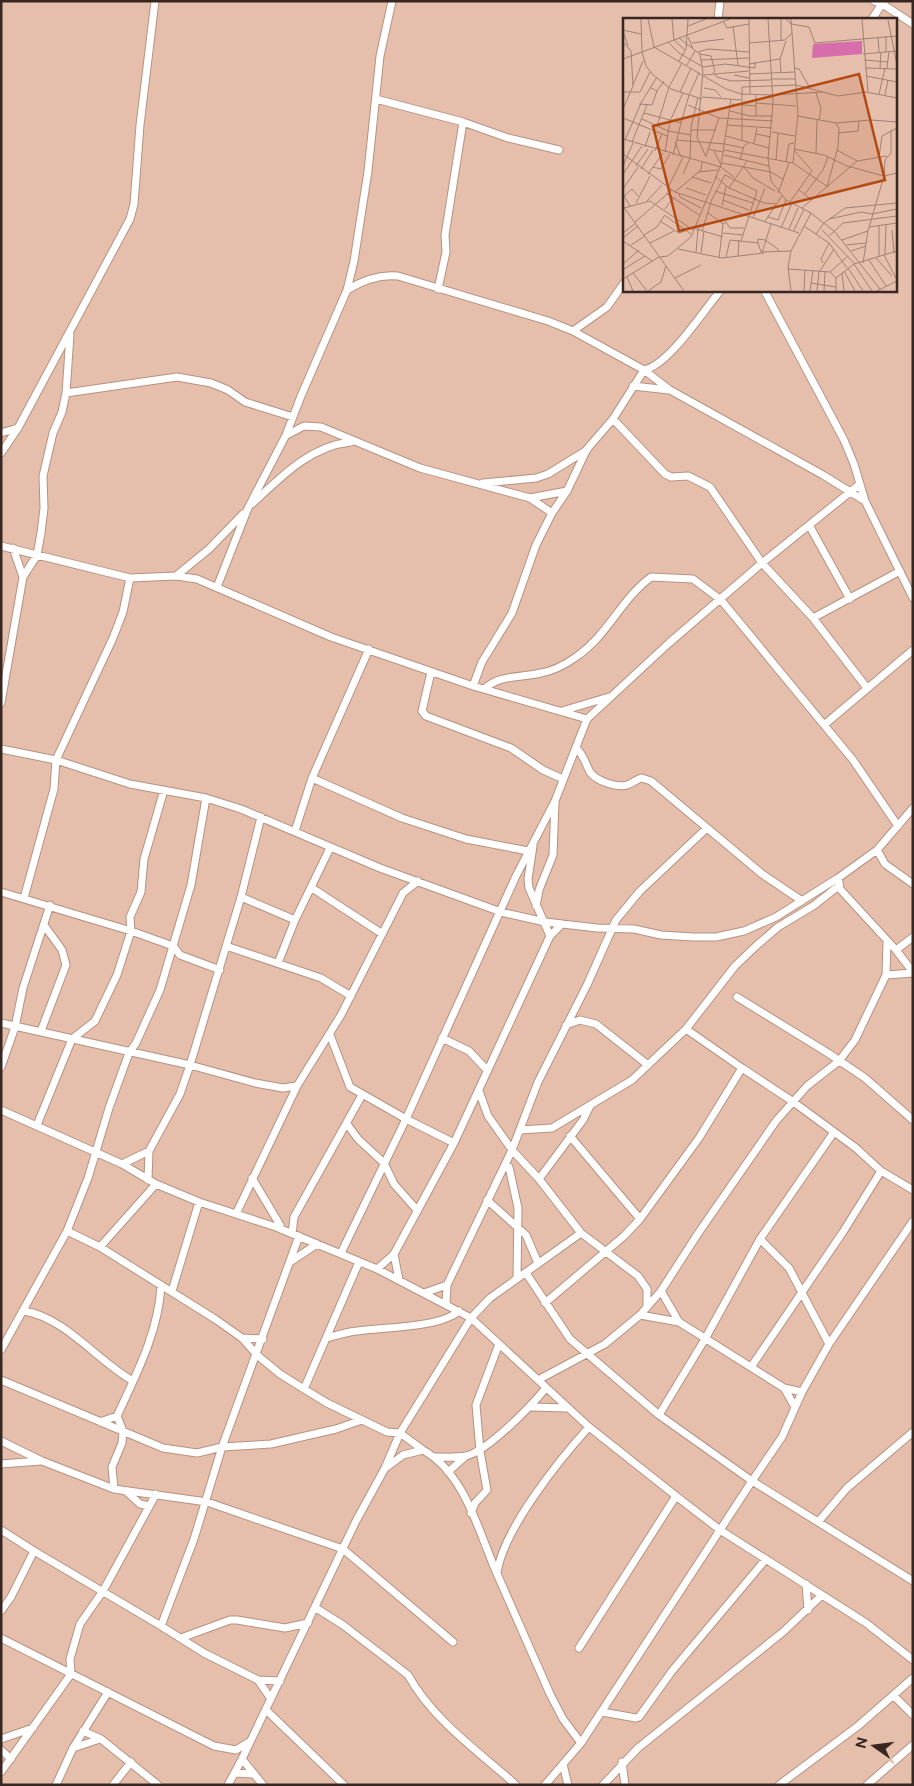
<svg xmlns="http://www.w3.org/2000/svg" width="914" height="1786" font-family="'Public Sans',sans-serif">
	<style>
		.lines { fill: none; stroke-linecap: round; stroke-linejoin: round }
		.minor-casing { stroke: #b79280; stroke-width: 9 }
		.minor { stroke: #fff; stroke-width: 7 }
		.inset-road { fill: none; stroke: #a08274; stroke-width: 1 }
		.view { fill: #b34a12; fill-opacity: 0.15; stroke: #b34a12; stroke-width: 2.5 }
		.inset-edge { fill: none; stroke: #372720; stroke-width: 2.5 }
	</style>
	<rect width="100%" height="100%" fill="#e6beac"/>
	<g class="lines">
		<defs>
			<path id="minor" d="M874 1 884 5 913 24
				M718 19 720 1
				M872 19 884 1
				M376 99 463 122 445 235 446 252 438 289
				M463 122 508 138 559 150
				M347 290C363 280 379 274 398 276L548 321 573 331 644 370 670 390 823 475 865 501
				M764 290 844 440 854 464 865 501 913 598
				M573 331 607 307 624 283
				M633 386 669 390
				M66 393 177 377 211 383 228 390 245 402 293 417
				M613 419 665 474 671 477 688 476 710 487 762 563 813 618 867 688
				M1 433 18 428
				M287 435 304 426 321 427 420 468 530 498 552 513
				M1 453 18 428 130 219 134 204 140 125 155 1
				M483 483 536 478 548 474 587 450
				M530 498 567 491
				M252 504C281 477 310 446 351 442
				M809 525 850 599
				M1 546 130 578 176 576 197 579 331 637 473 686 587 719
				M13 548 23 577
				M176 576 209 549 243 514
				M217 587 248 508 286 435 301 396 347 290 354 261 368 171 380 56 392 1
				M813 618 900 571
				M431 672 422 711 426 716 511 748 543 770 563 779
				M473 686 482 662 512 613 536 545 552 513 567 491 587 449 613 419 644 370C669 365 703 311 721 290
				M484 689C501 674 520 678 541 673 553 671 566 664 576 657 609 634 621 599 651 577L693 579 721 600 853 760 898 826
				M1 703 23 577 37 555 41 533 44 508 43 476 53 433 62 412 66 393 70 335
				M562 711 609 697
				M824 725 913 650
				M576 748C584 755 585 763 590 772 596 781 617 788 627 785 632 784 636 779 642 778L651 781 762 874 802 901
				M1 749 56 760 130 784 206 798 241 809 380 868 501 912 545 922 597 928 634 929 661 935 693 937H716L744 931 776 917 838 878 877 850 913 808
				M312 778 402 818 466 839 528 851
				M295 831 312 778 369 649
				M533 846 528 879 529 888 550 936
				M877 850 885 864 913 884
				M839 882 840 889 896 950 913 972
				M312 888 381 933
				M1 892 131 931 173 946 180 955 220 970
				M241 897 295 920
				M24 898 54 789 56 760 113 638 123 612 130 578
				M536 906 539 890 553 855 555 802
				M226 946 321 978 351 996
				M896 950 913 937
				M278 963 295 920 330 848
				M886 975 913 973
				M737 997 828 1053 865 1078 913 1120
				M1 1023 190 1065 255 1083 283 1088 297 1086
				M566 1025 580 1020 596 1024 648 1065
				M686 1029 742 1068
				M41 1031 66 965 62 950 44 925
				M330 1035 350 1087 406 1119 454 1143
				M442 1038 469 1051 487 1070
				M1 1067 15 1027 23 988 50 905
				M479 1091 488 1116 512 1150 539 1179 581 1233 638 1276 647 1289V1307
				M1 1110 122 1164 156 1184 199 1202 276 1227 377 1269 471 1318 589 1427 676 1496 720 1530 866 1623 913 1660
				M347 1124 358 1139 384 1163 394 1184 417 1210
				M37 1125 72 1039 95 1021 117 975 131 931 130 917 141 892 144 859 164 790
				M520 1130 552 1128 632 1080 686 1029 735 966 756 946 778 927 813 906 836 888
				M570 1136 640 1219
				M122 1164 149 1151
				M509 1167 518 1208 517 1278
				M252 1178 280 1225
				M539 1179 583 1120 590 1106
				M148 1180 149 1151 180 1094 190 1065 241 897 261 817
				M487 1200 526 1235 538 1263
				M236 1214 297 1086 341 1015 403 893 418 881
				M67 1231 100 1247 215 1319 242 1338 257 1355 280 1374 304 1389 327 1403 387 1432 400 1433 423 1450
				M292 1234 294 1217 362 1095
				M760 1239 789 1268 829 1344
				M100 1247 156 1184
				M341 1253 406 1119 516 876 555 801 587 719 669 643 762 563 860 484
				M394 1254 399 1280
				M290 1262 317 1244
				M377 1269 394 1254 454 1143 550 936 562 924
				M526 1273 570 1339 659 1415 752 1481 913 1581
				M172 1291 199 1202
				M661 1291 679 1322
				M424 1293 447 1285
				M545 1303 624 1236 640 1219 699 1138 742 1068 792 1101 856 1148 881 1171 913 1190
				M446 1304 447 1285 512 1150 538 1082 587 985 616 920 640 891 707 828
				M24 1311C66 1318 96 1360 133 1381
				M640 1315 679 1322 784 1388 802 1392
				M242 1338 263 1339
				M327 1338C337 1335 347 1332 357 1331 383 1327 440 1328 459 1311
				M1 1350 67 1231 88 1178 109 1108 129 1053 136 1043 160 990 191 885 206 798
				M751 1367 843 1232 881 1171
				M1 1380 163 1448 197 1453 222 1447 271 1444 336 1429 362 1420
				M538 1380 605 1344 640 1315 661 1291 699 1232 776 1121 807 1086 839 1061 855 1040 886 975 887 942
				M784 1388 795 1407
				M304 1389 359 1262
				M531 1407 567 1408
				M659 1415 705 1339 760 1239 834 1132
				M100 1422 117 1416C136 1375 159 1331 161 1285
				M1 1441 42 1461 114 1489 207 1502 343 1549 453 1642
				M434 1457C444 1457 455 1458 466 1456 488 1451 531 1406 546 1388
				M1 1464 41 1461
				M387 1467 403 1455 423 1450C466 1474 479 1534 498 1576 515 1615 533 1655 550 1694L563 1719 581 1743
				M448 1472 466 1456
				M114 1489 112 1467 122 1443 123 1431 117 1416
				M127 1492 140 1504 149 1506
				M471 1513 475 1503 487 1490 480 1451 476 1405 499 1344
				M818 1522 847 1488 913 1432
				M1 1530 34 1551 11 1597 1 1611
				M34 1551 161 1626 204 1653 258 1680 280 1681
				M497 1573C503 1530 559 1460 589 1427
				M806 1584 808 1610
				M316 1608 343 1625 408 1675C433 1720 478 1751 516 1785
				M161 1626 194 1539 222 1447 299 1236
				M1 1638 214 1746 236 1750 249 1742
				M181 1638 230 1620H237L285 1628 308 1623
				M579 1648 676 1496
				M258 1680 271 1699
				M894 1696 913 1715
				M266 1710 344 1785
				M602 1712 636 1718 639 1717 672 1671 766 1559
				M83 1731 101 1739 158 1785
				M1 1739 33 1728
				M73 1748 100 1739
				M1 1750 11 1759
				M242 1759 263 1785
				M622 1762 625 1785
				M563 1764 568 1785
				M1 1772 71 1674 70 1659 80 1624 103 1591 156 1494
				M235 1773 253 1774
				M56 1785 73 1748 108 1692
				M113 1785 131 1762
				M228 1785 242 1759 356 1521 385 1468 400 1433 471 1318 490 1298 581 1233
				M545 1785 581 1743 752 1481 782 1437 802 1392 829 1344 913 1221
				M603 1785 638 1748 783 1632 822 1595
				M779 1785 858 1726 913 1678
				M867 1785 913 1745"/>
		</defs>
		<use href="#minor" class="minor-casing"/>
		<use href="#minor" class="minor"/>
	</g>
	<g transform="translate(623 18)">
		<rect width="274" height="274" fill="#e6beac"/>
		<path d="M239 23V36L189 40 190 26Z" fill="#d86dac"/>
		<path class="inset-road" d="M25 1 31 29 103 71 118 76 150 77 200 74M49 1 51 22 62 32M126 1 127 76M145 1 150 85 145 140 148 163 163 182 188 195 168 233 165 249 168 273M163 1 168 6 186 9 192 25 274 18M168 1 175 96 170 145M239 1 245 74M265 2 274 47M100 3 104 10 126 6M65 8 83 1M110 8 115 47M0 12 18 16M0 13 5 28M65 19 70 31 77 36 80 54 74 119 83 139M255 19 256 34M56 20 69 30M158 23V1M0 24 8 33 10 68 0 91M45 24 56 35 80 49 102 46 132 50V44M69 25 101 21M127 25 162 22 169 15M75 34 85 31 126 34M263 34V18M77 36 88 38 92 54M240 36 274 33M0 41 19 34 18 1M78 42 126 40M241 42 265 44M56 43 63 31 65 1M126 46 157 41M64 47 72 33M172 50 176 51 187 70M242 50 274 51M257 50 258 34M264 50 266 33M90 54 94 59 108 63 147 62M158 54 157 41 163 23M126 56 172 54M81 57 126 53M111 57 126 60M243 58 274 64M147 61H173M10 67 20 43M28 70 34 73 41 63M81 70 92 72 98 79M0 74H17L27 54M57 74 68 50M193 75 198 90 196 102M256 76 262 50M262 77 265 62M79 79 118 82M79 81 48 71 30 57 23 48 19 34 107 1M133 85 173 88M16 86 29 87 34 73M109 86 133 88M65 87 96 100 150 103M107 93 127 98H150M21 95 58 105 66 77 76 55M133 98V76M175 98 213 105 248 102 274 104M0 100 44 118M19 101 45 113 68 117M104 107 149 110M34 108 46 69 59 45M68 112H93M149 114 172 118M215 115 235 113 236 103M133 116 148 119M103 118 146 130M0 121 98 149 111 159M2 122 19 83 34 59M53 122 102 126M119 122V69L173 67 215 78 243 74 274 80M9 124 24 87M52 124 58 139M131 125 134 110M102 126 120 130M22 129 27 114M85 131 100 134M171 131 201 137 224 148 261 158 274 155M101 132 170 145 205 169M214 132 234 143M32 133 39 116M91 133 98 147M42 134 47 103 60 75M193 135 194 102M0 136 52 174 176 215M50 137 58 105M101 137 146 148M83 138 96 100M256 139 259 118 274 110M117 142 121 128 126 124M153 142 155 115M163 144 166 126 171 125M99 145 148 154 161 162M0 148 10 125M13 148 25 131M30 149 38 151 47 136M121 149 130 160 152 173M18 151 30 132M75 154 95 152M0 156 19 128M25 156 40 135M60 156 67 140 68 109 75 79M102 157 134 173 118 223M92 158 106 170 141 185 153 186M69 159 88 165M204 169 215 129 216 110 213 105M45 170 60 139M63 170 83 177M106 170 124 143M0 171 15 149M176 172 189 182M92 173 130 185M52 174 78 152 79 144M43 175 76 197M56 175 57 179 78 190M155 175 166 145M182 176 200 152 205 139M100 182 126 192M24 183 39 167M167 184 189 153 171 132M13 185 27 158M0 188 61 273M7 188 1 178 9 171 15 178M99 188 103 168M1 190 27 183 70 212M179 190 234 143 264 138M42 191 51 179M85 195 100 206 96 240M188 195 212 214 257 271M41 197 68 216M145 199 155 202 163 182M130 200 142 170M206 201 238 194 249 196 274 191M37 203 56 215 62 213M142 203 159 178M12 204 49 172M100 206 103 204 107 210H121M181 208 206 225 224 250M246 209 274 205M70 210 100 219M158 210 169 185M166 211 175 190M171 212 181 191M199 212 232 246M269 212 271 235M79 213 89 181 102 157M0 215 13 205M100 215 120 217M193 216 201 205 222 190 274 185M21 217 34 209 41 198M206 218 220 205 274 198M0 220 15 208M219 222 245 213M0 223 29 243M27 225 51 213M135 225 138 234 168 233M8 227 22 218M223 227 243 225M55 231 99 240 141 235M228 233 243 228M73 234 75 211 80 207M78 235 81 213M139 235 148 206M261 237 274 262M262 237 263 207M115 238 116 222M37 239 45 238 68 219 98 147 108 81M103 239 107 222 135 225V221L142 222 155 231V234M256 239V207M253 240 269 258M246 242 263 268M200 245 198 241 206 225M240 245 245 213 261 158 262 142 268 135V112M0 246 16 232M231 246 249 273M225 250 240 273M1 251 22 238M165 251 207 254 213 260M197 253 211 231M221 253 232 273M207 254 224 239M10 255 24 273M219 255 221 273M4 259 10 273M52 260 78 247M0 261 36 239M188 265 213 269M25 273 38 264 43 248M181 273 182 252M187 273 190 252M194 273 196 253M201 273 202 254M213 273V260L231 246 274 233M254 273 274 263"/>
		<path class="view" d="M236 56 262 162 56 213 30 108Z"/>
		<rect width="274" height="274" class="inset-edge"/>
	</g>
	<rect width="914" height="1786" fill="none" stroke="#372720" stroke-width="5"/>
	<g transform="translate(874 1746) rotate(284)" stroke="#e6beac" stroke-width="4" paint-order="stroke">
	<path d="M0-4L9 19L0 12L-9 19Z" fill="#372720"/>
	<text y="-8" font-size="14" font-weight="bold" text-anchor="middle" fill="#372720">N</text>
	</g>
</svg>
